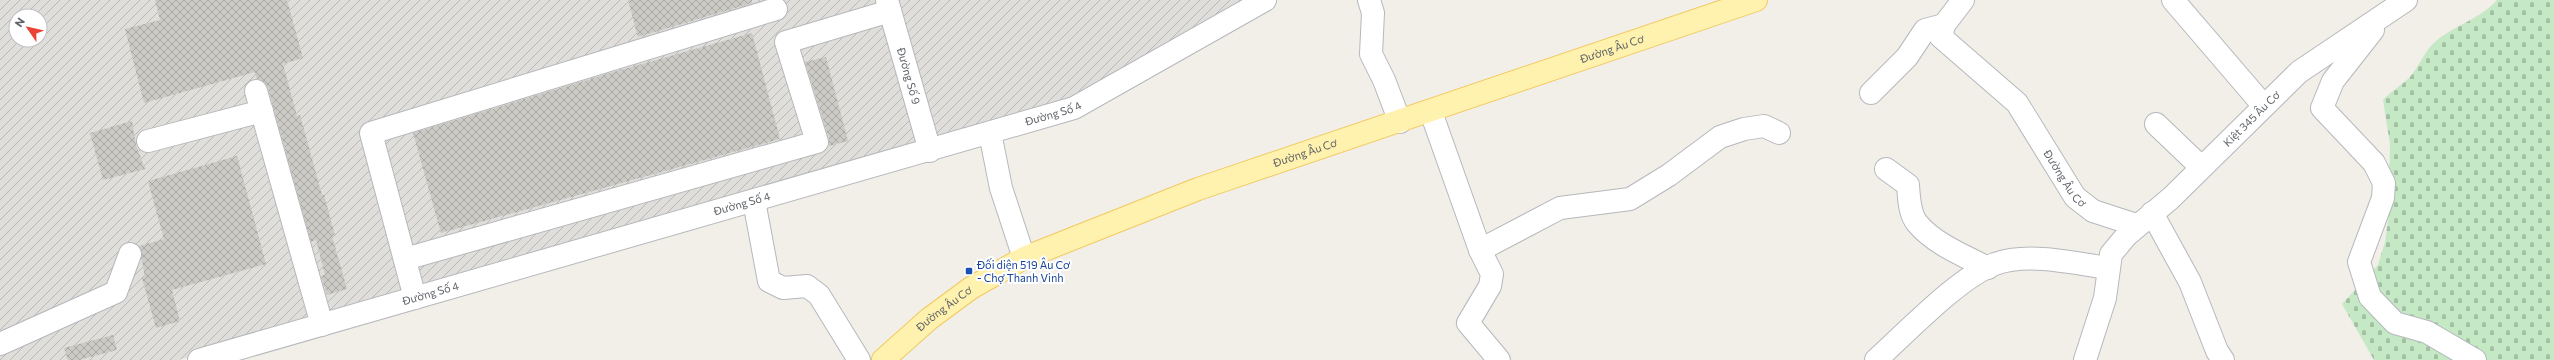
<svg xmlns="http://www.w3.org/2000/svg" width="2554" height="360" font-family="Commissioner,sans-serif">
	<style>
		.industrial { fill: url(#industrial-furrows); fill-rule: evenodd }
		.cemetery { fill: url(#cemetery-stones) }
		.building { fill: url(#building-cross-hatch) }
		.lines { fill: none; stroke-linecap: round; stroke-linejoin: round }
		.minor-casing { stroke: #b5b8bc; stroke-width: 24 }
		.major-casing { stroke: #f2c960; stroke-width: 24 }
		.minor { stroke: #fff; stroke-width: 22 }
		.major { stroke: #fff2af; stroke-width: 22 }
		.transit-dot { fill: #1a4fb4; stroke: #fff; stroke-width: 1.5 }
		.labels { text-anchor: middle; stroke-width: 4; stroke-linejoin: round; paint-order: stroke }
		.street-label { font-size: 11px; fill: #5f6368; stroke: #fff }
		.transit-label { font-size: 11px; fill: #164399; stroke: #fff; text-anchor: start }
	</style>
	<defs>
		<pattern id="industrial-furrows" width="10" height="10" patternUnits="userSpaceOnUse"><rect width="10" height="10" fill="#e0deda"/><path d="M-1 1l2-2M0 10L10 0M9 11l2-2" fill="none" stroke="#b9b8b5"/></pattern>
		<pattern id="cemetery-stones" width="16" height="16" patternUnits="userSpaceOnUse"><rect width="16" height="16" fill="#c5e8c5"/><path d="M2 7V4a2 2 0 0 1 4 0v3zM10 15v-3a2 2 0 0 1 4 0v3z" fill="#a3c0a4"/></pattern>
		<pattern id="building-cross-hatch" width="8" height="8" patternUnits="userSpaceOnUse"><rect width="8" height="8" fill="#cccac5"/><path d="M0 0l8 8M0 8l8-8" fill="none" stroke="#a9a8a4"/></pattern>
	</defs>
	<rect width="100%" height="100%" fill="#f1efe8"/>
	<path class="industrial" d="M0 0H1265L1074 108 179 360H0ZM16 16H40V40H16Z"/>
	<path class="cemetery" d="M2497 0H2554V360H2374L2342 304 2378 265 2385 242 2389 214 2390 144 2383 100C2391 91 2401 86 2409 78 2420 66 2424 51 2436 41 2455 25 2480 19 2497 0Z"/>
	<path class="building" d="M155 0H287L303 58 283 64 297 116 300 115 322 195H324L335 235 332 236 347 289 327 295 321 276 325 275 316 240 311 242 268 88 264 82 257 79 255 72 144 103 125 29 160 20Z
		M628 0H752V3L638 37Z
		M752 33 780 139 441 233 413 133 610 73Z
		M826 57 848 141 829 146V138L805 62Z
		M132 121 136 145 145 169 103 180 90 133Z
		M237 156 266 264 172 290 180 321 156 328 142 278 145 277 139 246 164 239 148 181Z
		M113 335 117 350 79 360H68L64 348Z"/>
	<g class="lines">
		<defs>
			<g id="minor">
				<path id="s1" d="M887 0 930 151"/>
				<path d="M1369 0 1373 13 1371 54 1384 80 1400 122"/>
				<path id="s2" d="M1963 0 1944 25 1941 37 2017 103 2075 197 2093 211 2136 225"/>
				<path d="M2173 0 2263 105"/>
				<path d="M2373 30 2333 81 2322 108 2374 163 2384 183 2383 198 2359 262 2370 297 2395 323 2427 332 2475 360"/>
				<path d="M256 91 322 325"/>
				<path d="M1871 93 1907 57 1925 30 1944 25"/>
				<path d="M1431 112 1480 250 1492 274 1490 286 1468 323 1499 360"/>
				<path d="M2156 124 2201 167"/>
				<path d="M990 133 1001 188 1024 258"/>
				<path d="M148 141 262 111"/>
				<path d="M1886 169 1908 185C1909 197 1909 213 1917 223 1934 244 1965 256 1988 268"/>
				<path d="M754 201 769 281 783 288 807 286 819 295 859 360"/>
				<path d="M2152 213 2190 282 2217 351 2223 360"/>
				<path d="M1480 250 1560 208 1630 199 1669 175 1720 137 1744 129 1764 126 1779 133"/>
				<path d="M405 259 817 142 786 42 890 11"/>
				<path d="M415 298 371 133 776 9"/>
				<path d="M0 344 116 292 130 254"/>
				<path id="s3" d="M199 360 1074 108 1265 0"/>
				<path d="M1876 360C1905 334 1960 276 1995 264 2027 252 2075 263 2107 268"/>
				<path id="s4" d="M2085 360 2105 298 2111 254 2127 235 2171 198 2299 72 2406 0"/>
			</g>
			<g id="major">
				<path id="s5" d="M883 360 929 319 971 288 1024 258 1198 189 1756 0"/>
			</g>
		</defs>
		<use href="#minor" class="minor-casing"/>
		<use href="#major" class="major-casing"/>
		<use href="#minor" class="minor"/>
		<use href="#major" class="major"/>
	</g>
	<rect class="transit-dot" x="965" y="267" width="8" height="8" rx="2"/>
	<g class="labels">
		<g class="street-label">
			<text dy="4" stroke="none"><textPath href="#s5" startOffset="799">Đường Âu Cơ</textPath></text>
			<text dy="4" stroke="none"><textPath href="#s1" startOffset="79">Đường Số 9</textPath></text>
			<text dy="4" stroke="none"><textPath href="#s3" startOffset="889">Đường Số 4</textPath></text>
			<text dy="4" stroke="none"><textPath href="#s4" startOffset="305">Kiệt 345 Âu Cơ</textPath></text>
			<text dy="4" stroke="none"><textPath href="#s5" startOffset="475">Đường Âu Cơ</textPath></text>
			<text dy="4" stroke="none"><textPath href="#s2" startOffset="234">Đường Âu Cơ</textPath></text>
			<text dy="4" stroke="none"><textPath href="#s3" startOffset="565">Đường Số 4</textPath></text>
			<text dy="4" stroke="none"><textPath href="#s3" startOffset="241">Đường Số 4</textPath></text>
			<text dy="4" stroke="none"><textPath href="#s5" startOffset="80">Đường Âu Cơ</textPath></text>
		</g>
		<g class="transit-label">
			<text x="977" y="269">Đối diện 519 Âu Cơ<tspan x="977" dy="13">- Chợ Thanh Vinh</tspan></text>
		</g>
	</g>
	<g transform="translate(28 28) rotate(304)"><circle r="19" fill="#ffffff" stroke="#bfc1c3"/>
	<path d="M0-3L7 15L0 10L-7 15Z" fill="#ea4335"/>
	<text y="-6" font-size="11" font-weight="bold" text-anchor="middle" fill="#5f6368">N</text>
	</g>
</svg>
